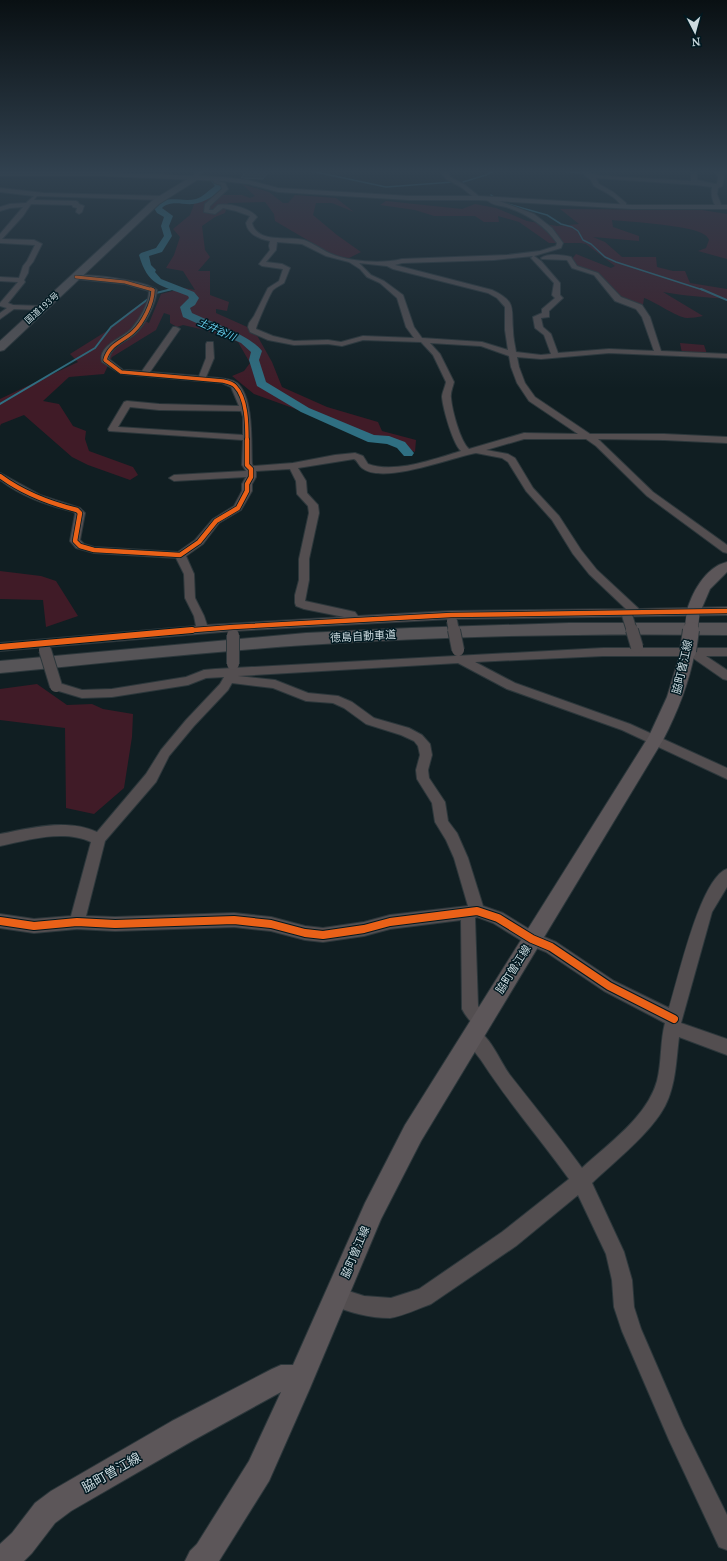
<svg xmlns="http://www.w3.org/2000/svg" width="727" height="1561" font-family="'Noto Serif','Noto Sans JP',serif">
	<style>
		.green { fill: #401b27 }
		.lines { fill: none; stroke-linecap: round; stroke-linejoin: round }
		.stream-far1 { stroke: #2f6f82; stroke-width: 1.5 }
		.stream { stroke: #2f6f82; stroke-width: 2 }
		.river { fill: #2f6f82; fill-rule: evenodd }
		.building { fill: #2d383b; stroke: #535f62 }
		.minor-casing { stroke: #2c373b; stroke-width: 2 }
		.major-casing { stroke: #2c373b; stroke-width: 2 }
		.highway-casing { stroke: #2c373b; stroke-width: 2 }
		.minor { fill: #534e50; fill-rule: evenodd }
		.major { fill: #5c5659; fill-rule: evenodd }
		.highway { fill: #565457; fill-rule: evenodd }
		.minor-bridge-far1-casing { stroke: #2c373b; stroke-width: 12; stroke-linecap: butt }
		.minor-bridge-casing { stroke: #2c373b; stroke-width: 14; stroke-linecap: butt }
		.major-bridge-far1-casing { stroke: #2c373b; stroke-width: 14; stroke-linecap: butt }
		.major-bridge-casing { stroke: #2c373b; stroke-width: 18; stroke-linecap: butt }
		.minor-bridge-far1 { stroke: #534e50; stroke-width: 10 }
		.minor-bridge { stroke: #534e50; stroke-width: 12 }
		.major-bridge-far1 { stroke: #5c5659; stroke-width: 13 }
		.major-bridge { stroke: #5c5659; stroke-width: 16 }
		.cycleway-far4-casing { stroke: #011921; stroke-width: 4 }
		.cycleway-far3-casing { stroke: #011921; stroke-width: 5 }
		.cycleway-far2-casing { stroke: #011921; stroke-width: 6 }
		.cycleway-far1-casing { stroke: #011921; stroke-width: 8 }
		.cycleway-casing { stroke: #011921; stroke-width: 10 }
		.cycleway-far4 { stroke: #ea6118; stroke-width: 3 }
		.cycleway-far3 { stroke: #ea6118; stroke-width: 3.5 }
		.cycleway-far2 { stroke: #ea6118; stroke-width: 4.5 }
		.cycleway-far1 { stroke: #ea6118; stroke-width: 6 }
		.cycleway { stroke: #ea6118; stroke-width: 8 }
		.labels { text-anchor: middle; stroke-width: 3; stroke-linejoin: round; paint-order: stroke }
		.far-street-label { font-size: 9px; fill: #cbdadf; stroke: #011921 }
		.far-water-label { font-size: 10px; font-style: italic; fill: #6ad1f1; stroke: #011921 }
		.street-label { font-size: 11px; fill: #cbdadf; stroke: #011921 }
		.near-street-label { font-size: 13px; fill: #cbdadf; stroke: #011921 }
	</style>
	<rect width="100%" height="100%" fill="#101e22"/>
	<path class="green" d="M242 184 269 192 283 203H288L295 195 336 198 354 212 332 203H316L313 215 337 235 361 252 349 258 340 257 326 251 275 221 274 214 265 202 228 203 225 213 215 217 202 226 205 250 210 257 198 271H210V295L229 302 227 311 216 309V313L254 330 272 362 282 387 327 407 378 422 382 431 416 440 415 452 254 394 232 376 244 371 250 363 238 342 205 330 183 325 177 327 170 323V315L164 313 156 330 112 357 104 374 69 377 43 401 59 404 73 426 86 431 85 439 89 451 133 467 138 475 130 480 88 465 72 457 24 415 1 424 0 426V399L78 362 70 354 110 329 130 311 148 300 145 321 149 323 161 294 184 288 195 290 183 271 166 268 174 255 180 237 173 229 190 215 196 199H208L217 195H242L250 198 255 196Z
		M386 201 462 209 475 204 496 208 527 221 557 226 579 224 560 209 702 210 727 214V259L698 251 706 248 709 240C709 239 706 235 705 235 692 225 631 222 612 220L613 227 639 236V241L593 237 605 242 622 257H656L657 267 673 271H685L690 283 727 289V299C706 297 684 296 663 292L703 316C698 317 692 318 687 318 676 317 656 302 644 298L643 305H633L611 289 597 273 578 269 571 260 576 254 611 268 615 266 586 244 581 243H549L519 222 498 216 499 222H484L475 216H434L415 210 380 205Z
		M680 343 704 345 707 354 682 353Z
		M0 571 41 576 56 581 78 616 46 627 43 600 0 599Z
		M37 684 67 705 92 704 103 709 133 714 132 737 124 788 94 814 66 808 65 728 0 720V689Z"/>
	<g class="lines">
		<path class="stream-far1" d="M306 170 386 187 453 182
			M551 170 581 173
			M463 182 486 175 496 170
			M491 195 495 198
			M504 203 547 215 561 224 572 227 578 231 583 240 591 244 605 257 616 262 703 290
			M168 290 176 288"/>
		<path class="stream" d="M701 289 727 300
			M0 404 95 348 111 327 156 293 172 289"/>
		<path class="river" d="M8 170H19L11 174H8Z
			M189 170H199L201 172 197 174Z
			M211 178C216 177 223 181 223 187 216 195 204 203 193 204 182 205 171 200 162 208L173 216 169 226 172 236 162 252 149 256 151 265 156 270 155 272 161 279 194 292 199 298 195 305 190 308 192 313C211 322 250 335 262 351L259 360 266 382 309 408 374 435 389 436 405 442 414 453 412 456H404L397 448 387 444 368 442 301 412 257 386 249 360 251 352 241 343 183 317 180 307 189 298 188 296C160 285 148 286 139 255L141 253 156 248 164 236 161 226 164 217 157 213 154 208C166 193 181 203 196 199 203 197 209 190 215 186L210 180Z"/>
	</g>
	<path class="building" d="M247 170H255L269 171 263 179 241 178Z"/>
	<g class="lines">
		<defs>
			<path id="minor" d="M56 170H62L57 175 54 173Z
				M198 170H204L196 179H192L191 178Z
				M442 170H448L450 177 465 185 480 197V199H476L461 187 446 179 442 174Z
				M578 170C587 170 595 175 603 176L691 181V170H697V180L715 184H717L718 177 714 170H720L724 177 722 186 718 188 717 194 722 207 719 209C712 205 711 194 712 187L697 185 596 178 599 184 613 192 626 203V208H622C619 198 603 191 594 186L591 180Z
				M213 178H217L218 181 225 183 228 189 210 206 209 210H213L218 205C229 203 250 208 257 217L252 223C257 244 289 236 304 240 313 243 321 249 329 253 348 262 382 264 402 259L507 255 540 251 556 246 557 243C545 226 529 215 509 208 501 205 492 206 486 199L491 198 534 214 552 228 563 243 561 248 534 256 541 261 560 283V295L563 298 549 311V317L541 318 543 327 551 334 558 353 609 349 654 351 642 317 636 309 615 301 594 275 572 268 567 260 542 259 541 258C548 253 563 255 571 257L577 266 598 273 621 297 642 305 650 317 661 351 727 354V358L609 353 541 359 517 357 519 367 525 383 535 397 590 434H664L727 437V443L664 440 598 439 653 492 727 545V553L723 552 647 496 596 446 586 439H524L486 450 508 454 515 458 533 488 559 516 581 550 597 570 639 609 727 607V615L451 619 233 631 0 651V643L196 626 194 616 185 598 184 574 176 558 94 553 76 548 70 541 75 514 74 512C47 505 22 497 0 480V473L40 495 80 508 85 513 80 540 84 544 94 547 178 552 195 540 213 519 234 506 242 491V484L246 477 174 481 169 478 174 475 246 471 242 465 243 440 109 431 108 429 124 402 127 401 159 404 239 406 231 387 222 383 121 374 102 362C97 345 124 338 132 328 140 319 149 303 149 291L125 284 76 279 73 277 74 276C88 273 146 281 157 290 156 304 145 325 135 334 125 343 112 345 109 359L123 370 142 371 173 327H176L180 329 150 372 199 376 206 358V344L207 342H213L214 358 206 377C215 378 229 377 237 383 254 397 251 444 252 464L253 466 293 463 335 455 355 453 363 456 368 464C395 474 434 459 461 451 453 444 443 409 442 397 442 393 445 387 446 382L433 355 421 342 363 340 342 346 328 344 294 345 268 340 250 332 248 327 249 323 254 316 268 288 279 281 283 269 262 266 259 264 270 250 269 246 270 241C260 239 248 235 246 223L250 216 236 211 223 208 215 214 204 212 205 204 222 189 221 185 214 183ZM277 242 302 244 326 256 349 262 360 269 367 277 380 283 397 298 406 327 414 338 363 336 341 342 328 340 294 341 273 336 256 329C256 326 270 294 273 290 276 287 281 285 284 283L290 268 282 264 266 262 276 250ZM533 256 531 258 532 259 554 283 552 295 555 298 542 309V313L533 317 535 328 544 335 551 354 541 355 516 352C515 345 513 338 513 330 511 307 517 302 492 290L395 265 402 263 494 260ZM359 263 387 266 393 269 488 293 497 298 505 307V330L508 350 482 342 422 338 414 327 403 295 384 281 371 275ZM430 343 481 346 509 356 511 367 517 383 529 401 578 434 524 433 469 449C460 441 452 410 451 398 450 393 453 387 454 382L440 354ZM130 407 159 410 241 411 243 417V435L118 427ZM476 453 502 458 508 462 526 491 552 520 573 554 589 574 626 609 451 611 358 616 355 612 305 601 309 580V559L319 513 318 505 307 493 306 481 298 468 354 459C358 461 358 465 362 468 383 485 453 457 476 453ZM290 469 296 481 297 494 308 506 309 513 299 559V580L295 595V603L296 606 304 609 344 617 207 625 204 616 195 598 194 574 186 556 203 544 219 523 241 510 252 491V484L256 477V471Z
				M0 188 44 193 162 196 165 198 162 200 37 196 34 200 76 201 78 202 79 204 84 206 82 212 79 214 76 212 77 208 73 207 72 205 31 204 23 216 2 239 34 240 42 244 33 262 29 267 28 273 24 280 25 282 8 303 13 305 42 306 46 308 42 310 14 309 0 319V313L7 308 0 306V303L18 282 0 281V277L19 278 23 266 27 261 35 245 0 243V234L23 207 10 208 0 211V207L10 204 26 203 34 196 0 192Z
				M603 648H727V656H706L727 670V680L723 679 690 656H603L475 662 515 683 630 724 727 768V779L622 730 507 689 458 663 238 676 275 680 308 693 338 696 352 702 374 718 409 728 422 735 430 744 432 755 428 770 429 778 445 802 448 821 457 833 468 858 483 906 503 913 537 934 556 942 614 981 669 1008C678 980 700 878 727 869V887L712 912 681 1023 727 1039V1055L679 1037C676 1060 676 1085 665 1106 651 1133 614 1162 592 1183L624 1252 632 1280 634 1307 641 1329 683 1426 727 1515V1550L719 1547 669 1440 622 1331 614 1307 612 1280 606 1254 578 1195 516 1246 431 1304C420 1308 400 1317 390 1318 369 1318 348 1312 329 1304L326 1297 329 1290 336 1287 364 1296 391 1298 419 1289 502 1232 569 1179C541 1140 509 1103 483 1063 477 1054 468 1045 464 1035L466 1029 472 1027C490 1034 499 1060 510 1075 534 1106 559 1136 582 1168 609 1143 647 1117 657 1081 662 1062 660 1041 665 1023L604 991 546 952 527 944 493 923 477 917 475 918 478 1006 487 1016 489 1021 487 1026 481 1029C473 1025 466 1017 462 1009L461 920 390 929 364 936 323 942 305 940 271 931 234 927 115 931 77 929 34 933 0 928V914L34 919 71 916 91 842C64 829 28 840 0 846V834C31 828 67 818 97 832L146 774 161 750 186 720 220 684 224 677 206 678 188 685 112 697 82 698 52 689 50 686 52 683 56 682 82 690 112 689 186 677 204 670 215 669ZM232 683 273 688 306 701 333 703 344 708 366 724 401 735 414 741 418 746 420 755 416 770 417 779 432 803 435 822 446 840 454 858 468 906 390 915 364 922 323 928 305 926 271 917 234 913 115 917 86 916 105 841 156 782 169 756 194 726 228 690Z"/>
			<path id="major" d="M0 172H102L223 177 248 180 278 188 409 196H478L632 205H727V209H632L478 200H409L278 192 248 184 223 181 102 176H0Z
				M727 562V572L710 589 698 617 693 619 688 617 686 614C691 594 705 567 727 562Z
				M688 646 693 647 695 651C689 683 678 711 663 740L421 1141 381 1219 310 1388 269 1481 219 1561H185L190 1551 197 1544 249 1461 281 1392 192 1441 71 1511 55 1523 32 1553 24 1561H0V1544L12 1533 35 1503 51 1491 172 1421 272 1369 281 1365H293L365 1203 405 1125 649 736 667 697 681 651 683 647Z"/>
			<path id="highway" d="M194 175 198 178 197 180 159 204 4 350 0 351V341L153 200Z
				M569 623H727V635C587 633 446 636 306 645 204 652 102 663 0 673V661L306 633 411 628Z"/>
		</defs>
		<use href="#minor" class="minor-casing"/>
		<use href="#major" class="major-casing"/>
		<use href="#highway" class="highway-casing"/>
		<use href="#minor" class="minor"/>
		<use href="#major" class="major"/>
		<use href="#highway" class="highway"/>
		<defs>
			<path id="minor-bridge-far1" d="M627 615 632 631
				M452 621 454 631"/>
			<path id="minor-bridge" d="M454 630 458 650
				M632 630 637 647
				M233 635V664
				M45 650 56 686"/>
			<path id="major-bridge-far1" d="M691 631 693 614"/>
			<path id="major-bridge" d="M688 651 691 630"/>
		</defs>
		<use href="#minor-bridge-far1" class="minor-bridge-far1-casing"/>
		<use href="#minor-bridge" class="minor-bridge-casing"/>
		<use href="#major-bridge-far1" class="major-bridge-far1-casing"/>
		<use href="#major-bridge" class="major-bridge-casing"/>
		<use href="#minor-bridge-far1" class="minor-bridge-far1"/>
		<use href="#minor-bridge" class="minor-bridge"/>
		<use href="#major-bridge-far1" class="major-bridge-far1"/>
		<use href="#major-bridge" class="major-bridge"/>
		<defs>
			<path id="cycleway-far4" d="M76 277 125 282 153 290"/>
			<path id="cycleway-far3" d="M151 289 153 290C153 303 143 323 133 332 122 342 109 344 105 360L121 372 223 381C227 382 232 383 235 386 247 398 247 425 247 441"/>
			<path id="cycleway-far2" d="M0 476C23 493 49 503 77 510L80 513 75 541 80 546 94 550 180 555 199 542 216 521 238 508 247 491V484L251 477V469L247 465V440
				M181 631 233 627 451 615 727 611"/>
			<path id="cycleway-far1" d="M0 647 192 630"/>
			<path id="cycleway" d="M0 921 34 926 77 922 115 924 234 920 271 924 305 933 323 935 364 929 390 922 477 911 498 918 532 939 551 947 609 986 674 1019"/>
		</defs>
		<use href="#cycleway-far4" class="cycleway-far4-casing"/>
		<use href="#cycleway-far3" class="cycleway-far3-casing"/>
		<use href="#cycleway-far2" class="cycleway-far2-casing"/>
		<use href="#cycleway-far1" class="cycleway-far1-casing"/>
		<use href="#cycleway" class="cycleway-casing"/>
		<use href="#cycleway-far4" class="cycleway-far4"/>
		<use href="#cycleway-far3" class="cycleway-far3"/>
		<use href="#cycleway-far2" class="cycleway-far2"/>
		<use href="#cycleway-far1" class="cycleway-far1"/>
		<use href="#cycleway" class="cycleway"/>
	</g>
	<linearGradient id="sky" x2="0" y2="1"><stop stop-color="#091013"/><stop offset="0.44" stop-color="#31414f"/><stop offset="1" stop-color="#31414f" stop-opacity="0"/></linearGradient>
	<rect width="727" height="389" fill="url(#sky)"/>
	<g class="labels">
		<g class="far-street-label">
			<text transform="translate(42 308) rotate(-42)" y="3">国道193号</text>
		</g>
		<g class="far-water-label">
			<text transform="translate(217 329) rotate(24)" y="4">土井谷川</text>
		</g>
		<g class="street-label">
			<text transform="translate(363 636) rotate(-3)" y="4">徳島自動車道</text>
			<text transform="translate(682 667) rotate(-77)" y="4">脇町曽江線</text>
			<text transform="translate(513 969) rotate(-58)" y="4">脇町曽江線</text>
			<text transform="translate(355 1252) rotate(-67)" y="4">脇町曽江線</text>
		</g>
		<g class="near-street-label">
			<text transform="translate(111 1472) rotate(-30)" y="5">脇町曽江線</text>
		</g>
	</g>
	<g transform="translate(695 32) rotate(174)" stroke="#011921" stroke-width="3" paint-order="stroke">
	<path d="M0-3L7 15L0 10L-7 15Z" fill="#cbdadf"/>
	<text y="-6" font-size="11" font-weight="bold" text-anchor="middle" fill="#cbdadf">N</text>
	</g>
</svg>
